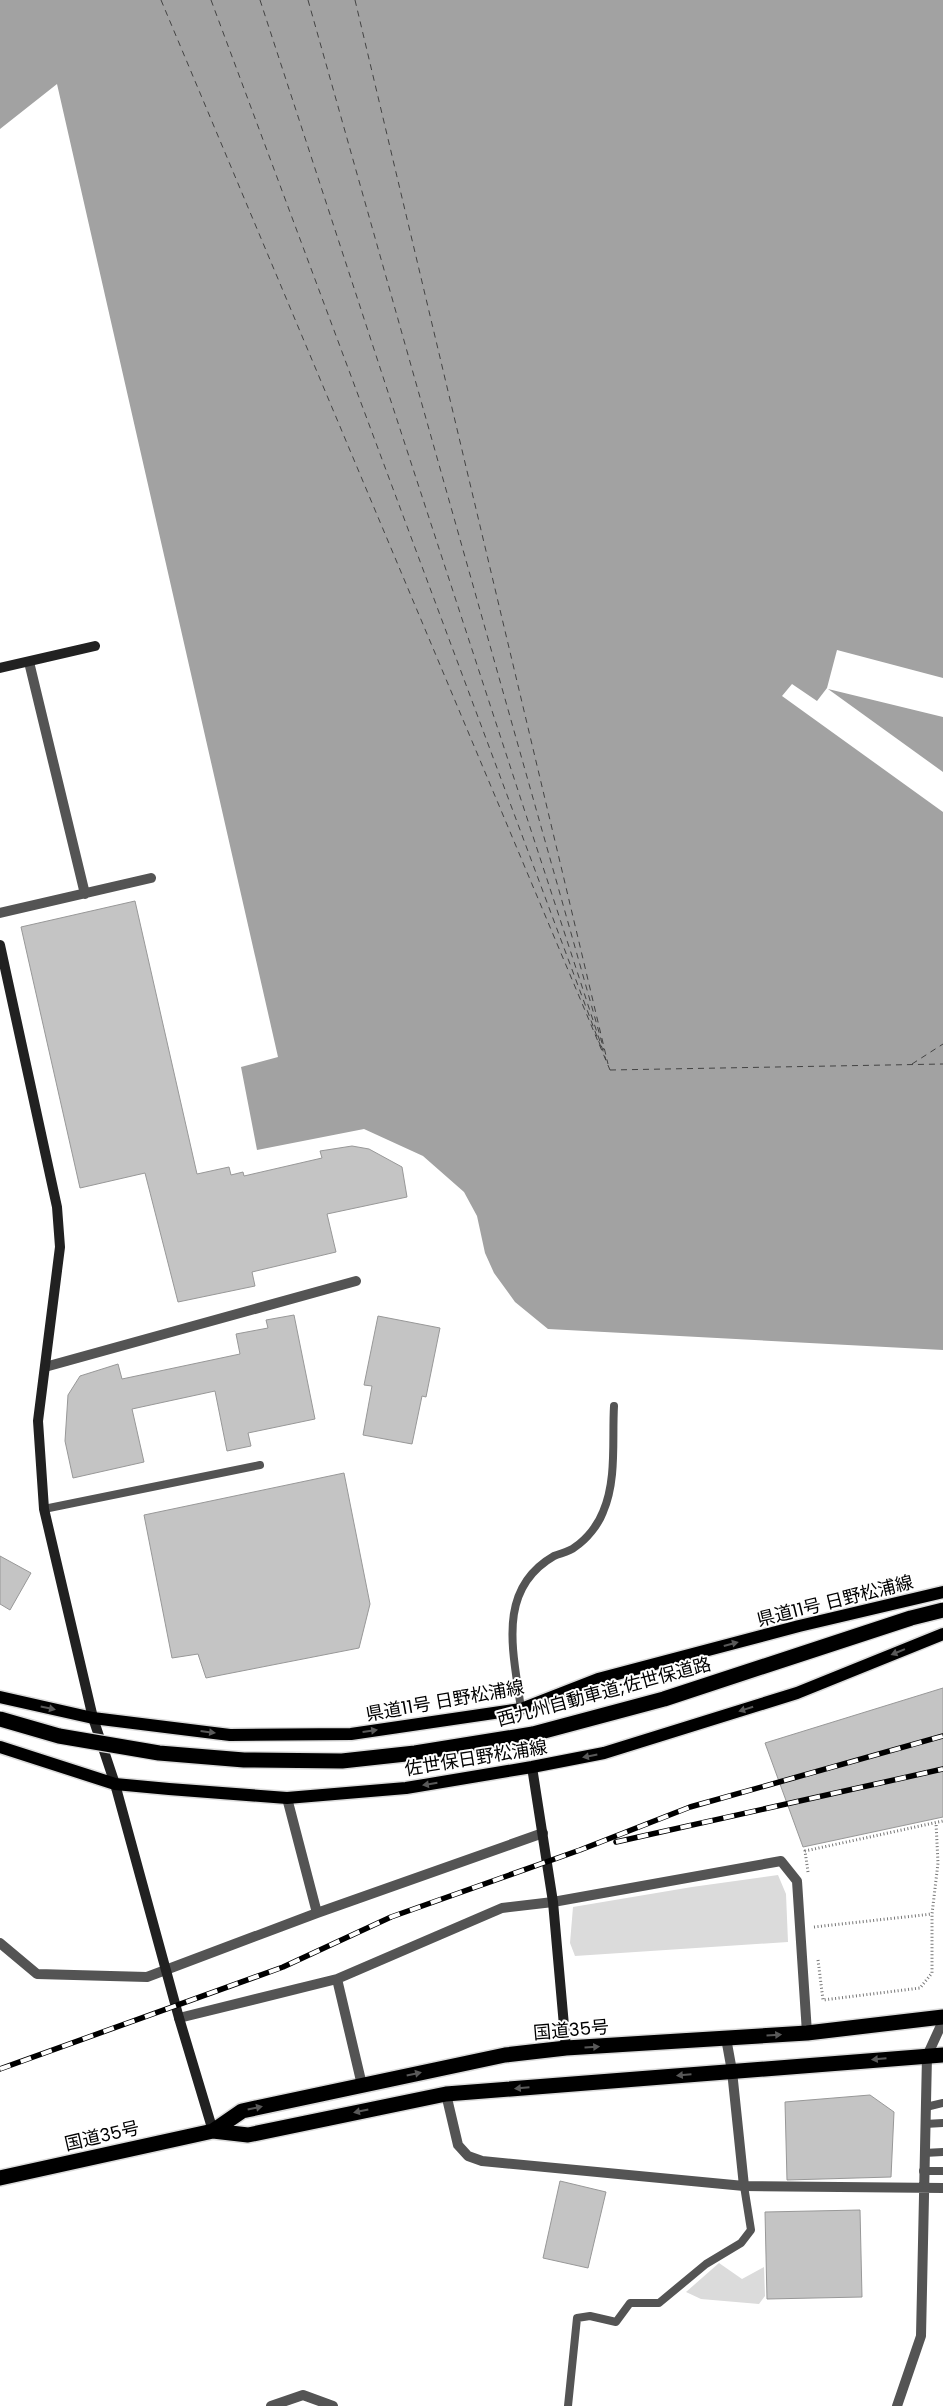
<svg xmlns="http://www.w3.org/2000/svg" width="943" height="2406" font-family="Poppins,'Noto Sans JP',sans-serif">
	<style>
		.green { fill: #dbdbdb }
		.water { fill: #a2a2a2 }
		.pier { fill: #fff }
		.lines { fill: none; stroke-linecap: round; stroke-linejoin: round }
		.ferry { stroke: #434343; stroke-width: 1; stroke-dasharray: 6 5; stroke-linecap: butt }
		.building { fill: #c4c4c4; stroke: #989898 }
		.primary-casing { stroke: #dbdbdb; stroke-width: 15 }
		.highway-casing { stroke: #dbdbdb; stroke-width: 18 }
		.path { stroke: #767676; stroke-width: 3; stroke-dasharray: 1 2.5; stroke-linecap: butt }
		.lane { stroke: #545454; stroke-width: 8 }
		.street { stroke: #545454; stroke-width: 10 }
		.secondary { stroke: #212121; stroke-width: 10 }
		.primary { stroke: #000; stroke-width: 12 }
		.highway { stroke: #000; stroke-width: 15 }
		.rail-casing { stroke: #000; stroke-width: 5.5 }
		.rail { stroke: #fff; stroke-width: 4; stroke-dasharray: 11; stroke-linecap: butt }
		.highway-bridge-casing { stroke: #dbdbdb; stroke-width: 18; stroke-linecap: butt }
		.highway-bridge { stroke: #000; stroke-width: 15 }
		.oneway { fill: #595959 }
		.labels { text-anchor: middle; stroke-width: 4; stroke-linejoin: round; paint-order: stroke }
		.street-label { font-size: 18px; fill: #000; stroke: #fff }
	</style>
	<rect width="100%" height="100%" fill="#fff"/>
	<path class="green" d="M778 1875 786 1894 788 1942 575 1956 570 1943 573 1907 692 1887Z
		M719 2263 742 2279 764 2267 765 2296 759 2304 701 2299 686 2292Z"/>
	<path class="water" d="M0 0H943V1350L548 1329 515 1302 494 1273 485 1253 477 1216 464 1192 423 1156 364 1129 257 1150 241 1067 278 1057 57 84 0 129Z"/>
	<path class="pier" d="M837 650 943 678V717L828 689 943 772V812L782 696 792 684 817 701 827 688Z"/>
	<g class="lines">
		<path class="ferry" d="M161 0 610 1070
			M211 0 602 1050
			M260 0 606 1060
			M308 0 604 1050
			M355 0 608 1064
			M912 1064 943 1044
			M610 1070 943 1064"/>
	</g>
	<path class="building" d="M135 901 197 1174 229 1167 231 1175 243 1172 244 1176 322 1158 320 1151 352 1146 369 1149 402 1167 407 1197 327 1214 336 1252 252 1272 255 1286 178 1302 145 1173 80 1188 21 927Z
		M294 1315 315 1419 248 1433 251 1446 227 1451 215 1391 132 1409 144 1462 73 1478 65 1441 68 1395 80 1376 118 1364 122 1379 240 1354 236 1334 268 1328 266 1320Z
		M378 1316 440 1328 426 1397 422 1396 412 1444 363 1435 372 1386 364 1385Z
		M344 1473 370 1604 359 1648 206 1678 198 1654 172 1658 144 1515Z
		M0 1556 31 1573 10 1610 0 1604Z
		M943 1688V1817L803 1847 765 1743Z
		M870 2095 894 2112 891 2177 787 2180 785 2102Z
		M560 2181 606 2192 588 2268 543 2258Z
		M860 2210 862 2297 767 2299 765 2212Z"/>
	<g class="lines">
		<defs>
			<path id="primary" d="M0 1697 93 1718 230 1735 351 1734 521 1709 598 1679 799 1626 943 1592
				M0 1747 115 1784 169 1789 287 1798 406 1788 532 1767 604 1753 797 1693 943 1634"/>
			<path id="highway" d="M213 2131 242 2111 505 2055 566 2048 807 2033 943 2017
				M0 2178 213 2131 248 2135 446 2094 943 2055"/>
		</defs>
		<use href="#primary" class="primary-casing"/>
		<use href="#highway" class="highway-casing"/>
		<path class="path" d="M808 1872 805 1851 943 1821
			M814 1927 932 1914
			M818 1960 823 2000 920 1988 932 1973V1914L938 1863 936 1823"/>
		<path class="lane" d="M44 1509 260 1465
			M521 1709C514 1654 495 1590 554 1556 561 1553 569 1552 575 1547 587 1539 598 1525 603 1512 617 1480 612 1440 614 1406
			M926 2107 943 2103
			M925 2124 943 2123
			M924 2153 943 2152
			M923 2171H943
			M568 2406 577 2318 590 2316 616 2322 630 2303H659L706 2264 741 2243 751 2230 744 2186"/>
		<path class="street" d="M29 662 85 894
			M0 913 151 878
			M45 1367 356 1281
			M287 1798 317 1913
			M0 1943 37 1974 147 1977 317 1913 543 1833
			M179 2018 337 1979
			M726 2038 732 2071 744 2186
			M362 2085 337 1979 502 1908 553 1902 781 1861 797 1881 807 2033
			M446 2094 458 2145 468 2156 482 2161 744 2186 943 2188
			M271 2406 303 2395 333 2406
			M897 2406 921 2336 927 2056 943 2021"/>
		<path class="secondary" d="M0 668 95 646
			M0 945 57 1207 60 1247 38 1421 44 1509 93 1718 115 1784 179 2018 213 2131
			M532 1767 553 1902 566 2048"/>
		<use href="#primary" class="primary"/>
		<use href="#highway" class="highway"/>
		<defs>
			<path id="rail" d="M616 1842 943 1769
				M0 2069 283 1967 391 1917 580 1850 690 1807 943 1736"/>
		</defs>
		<use href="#rail" class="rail-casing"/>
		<use href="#rail" class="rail"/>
		<defs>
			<path id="highway-bridge" d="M0 1719 59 1736 159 1753 244 1760 342 1761 415 1753 533 1734 664 1699 911 1618 943 1610"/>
		</defs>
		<use href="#highway-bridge" class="highway-bridge-casing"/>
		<use href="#highway-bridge" class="highway-bridge"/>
	</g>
	<defs><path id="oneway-solid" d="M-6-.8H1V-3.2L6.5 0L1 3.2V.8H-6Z" transform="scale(1.25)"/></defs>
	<g class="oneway">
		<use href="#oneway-solid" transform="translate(731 1644) rotate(-15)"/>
		<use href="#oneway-solid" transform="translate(898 1652) rotate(158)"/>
		<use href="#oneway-solid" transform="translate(48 1708) rotate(12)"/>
		<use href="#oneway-solid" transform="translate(746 1709) rotate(163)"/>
		<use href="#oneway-solid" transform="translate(370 1731) rotate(-8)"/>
		<use href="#oneway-solid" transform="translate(208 1732) rotate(7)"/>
		<use href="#oneway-solid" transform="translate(590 1756) rotate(169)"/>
		<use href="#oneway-solid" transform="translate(430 1784) rotate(171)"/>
		<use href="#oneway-solid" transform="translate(774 2035) rotate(-4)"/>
		<use href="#oneway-solid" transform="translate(592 2047) rotate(-4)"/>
		<use href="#oneway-solid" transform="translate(879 2059) rotate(175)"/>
		<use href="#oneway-solid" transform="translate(414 2074) rotate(-12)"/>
		<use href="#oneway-solid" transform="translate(684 2075) rotate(175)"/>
		<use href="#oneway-solid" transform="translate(522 2088) rotate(175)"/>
		<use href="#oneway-solid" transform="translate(255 2108) rotate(-12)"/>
		<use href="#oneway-solid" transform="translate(361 2111) rotate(168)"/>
	</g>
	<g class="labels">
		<g class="street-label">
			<text transform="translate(835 1601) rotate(-14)" y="6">県道11号 日野松浦線</text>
			<text transform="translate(604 1692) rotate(-15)" y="6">西九州自動車道;佐世保道路</text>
			<text transform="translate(445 1701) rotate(-10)" y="6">県道11号 日野松浦線</text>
			<text transform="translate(476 1758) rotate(-9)" y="6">佐世保日野松浦線</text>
			<text transform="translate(571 2030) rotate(-5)" y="6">国道35号</text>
			<text transform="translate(102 2136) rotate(-13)" y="6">国道35号</text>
		</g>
	</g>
</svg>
